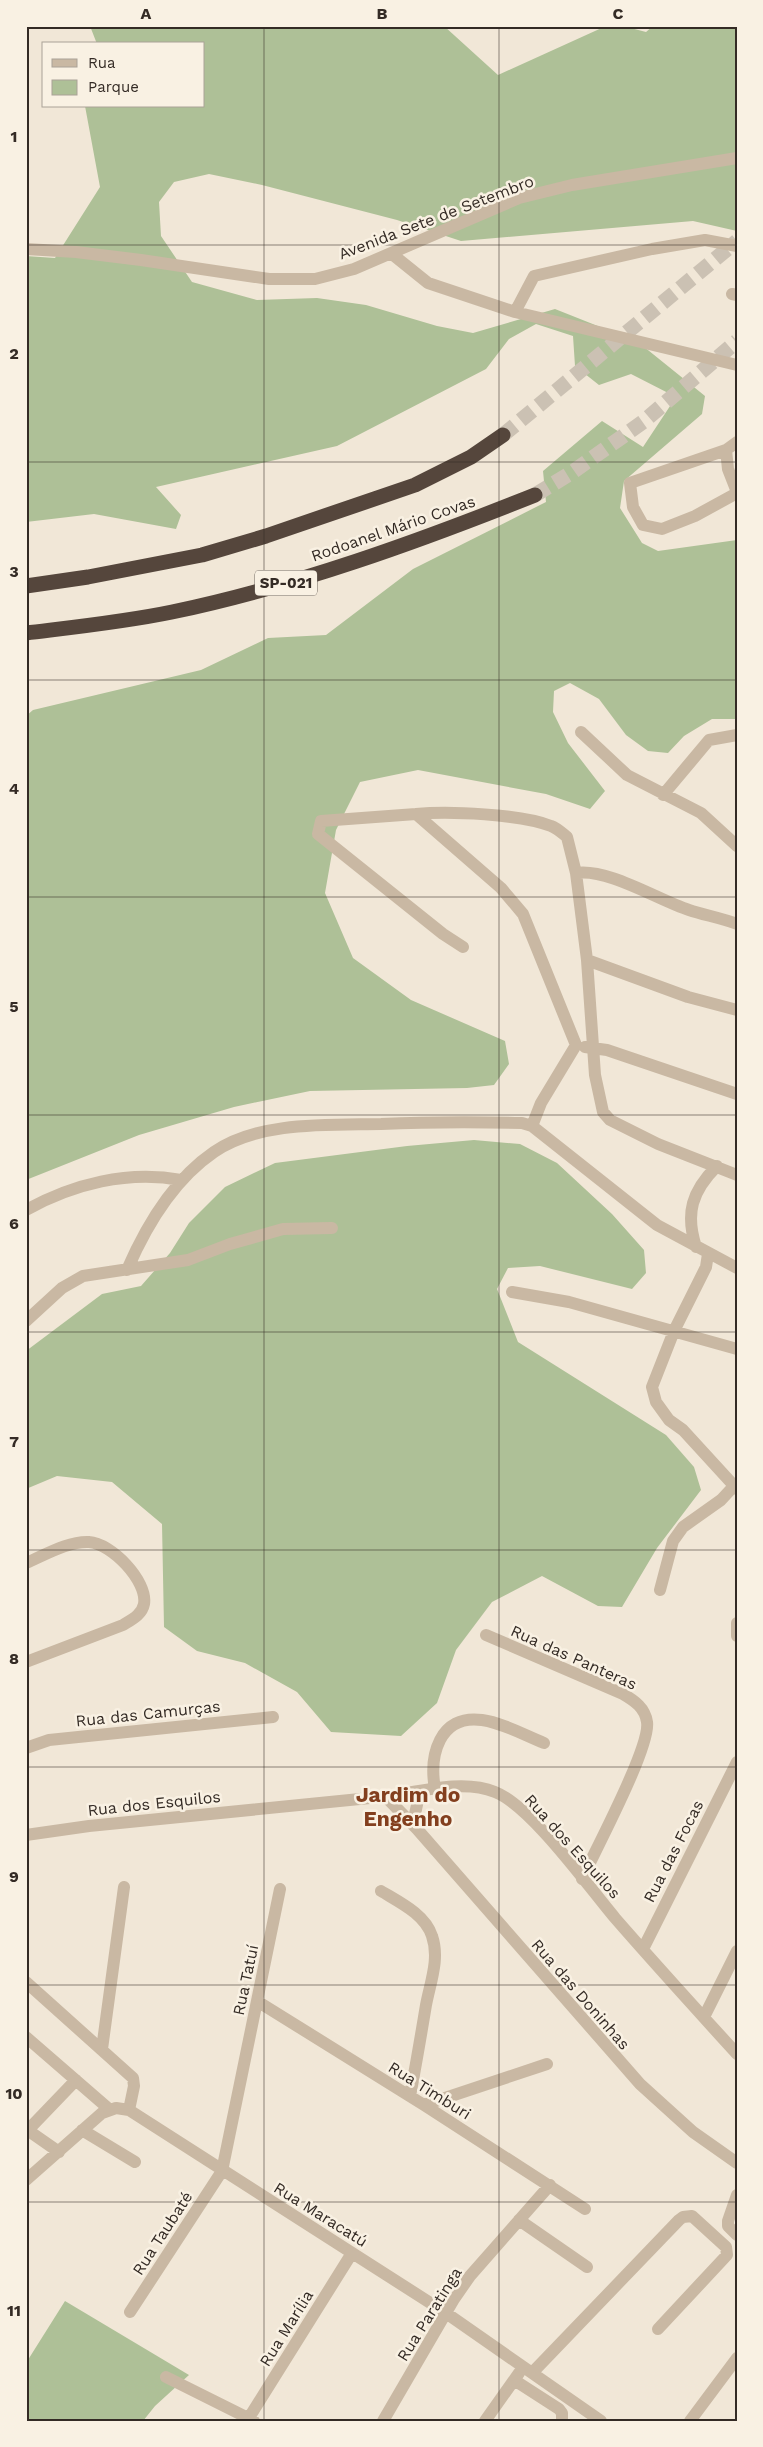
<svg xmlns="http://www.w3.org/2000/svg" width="763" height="2447" font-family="'Work Sans',sans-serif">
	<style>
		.green { fill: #aec097 }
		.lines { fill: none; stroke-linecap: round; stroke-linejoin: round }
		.highway-tunnel { stroke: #cbc1b3; stroke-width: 15; stroke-dasharray: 15 8; stroke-linecap: butt }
		.minor { stroke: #c9b8a3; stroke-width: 12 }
		.highway { stroke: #55463c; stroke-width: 15 }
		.grid { fill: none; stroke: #342b25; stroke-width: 1; stroke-opacity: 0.55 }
		.labels { text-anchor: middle; stroke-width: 5; stroke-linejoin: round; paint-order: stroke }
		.shield { fill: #f9f1e3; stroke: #6f665e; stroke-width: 1 }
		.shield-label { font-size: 15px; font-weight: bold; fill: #342b25 }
		.street-label { font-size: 16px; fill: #342b25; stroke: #f9f1e3 }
		.district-label { font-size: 21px; font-weight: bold; fill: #833f1e; stroke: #f9f1e3 }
		.neatline { fill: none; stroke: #342b25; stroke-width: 2 }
		.grid-label { font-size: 16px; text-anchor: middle; font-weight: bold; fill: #342b25 }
	</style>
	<rect width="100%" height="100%" fill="#f1e7d7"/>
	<path class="green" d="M90 26H444L498 75 606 26H623L646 32 653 26H737V231L693 221 461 241 397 220 262 185 209 174 174 182 159 202 161 236 192 282 257 300 317 298 366 305 437 326 473 333 555 309 638 342 705 396 702 414 624 481 620 508 642 543 658 551 737 540V719H712L684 736 668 753 648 751 626 735 599 699 570 683 554 691 553 712 568 743 605 791 590 809 546 794 418 770 360 782 336 830 325 893 353 958 411 1000 505 1041 509 1064 494 1085 467 1088 310 1091 234 1107 139 1135 26 1180V716L33 710 201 670 268 638 326 635 413 569 546 502 543 471 602 421 643 447 676 397 631 374 599 385 575 366 573 336 536 324 509 339 486 369 337 446 156 487 181 515 176 529 94 514 26 522V256L55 258 100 187 85 106H204V44H97Z
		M474 1140 520 1144 557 1163 612 1214 644 1250 646 1273 632 1289 540 1266 508 1268 497 1289 518 1342 666 1435 694 1467 701 1490 657 1548 622 1607 598 1606 542 1576 492 1602 456 1650 437 1703 401 1736 331 1732 297 1692 245 1663 197 1651 164 1627 162 1524 112 1482 57 1476 26 1489V1351L102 1294 141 1286 170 1253 189 1223 225 1187 275 1163 407 1146Z
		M65 2301 189 2375 155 2406 143 2421H26V2363Z"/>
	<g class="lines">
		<path class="highway-tunnel" d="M503 435 737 241
			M535 495 571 473 643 422 737 341"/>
		<path class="minor" d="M26 249 76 252 141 260 269 279H315L354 269 519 198 572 185 737 158
			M392 254 428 283 515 312 534 276 652 249 705 240 737 246
			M732 294 737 295
			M515 312 737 365
			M726 450 728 469 737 492
			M737 493 695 516 662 529 643 525 633 507 630 483 726 450 737 442
			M581 732 627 775 701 813 737 846
			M663 795 709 740 737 735
			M416 814C449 811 521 814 551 826 557 828 562 833 567 837L576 873 587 960 595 1075 603 1112 610 1120 658 1144 737 1175
			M576 873C608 868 658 900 689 910 704 915 721 918 737 924
			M463 947 443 934 318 834 321 821 416 814 501 888 523 914 576 1045 541 1103 532 1126
			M587 960 688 997 737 1010
			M585 1047 607 1050 737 1094
			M26 1210C73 1184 128 1170 181 1180
			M696 1247C685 1213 692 1191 717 1166
			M708 1254 706 1267 674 1331 652 1387 656 1402 669 1420 683 1430 737 1489
			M127 1270C146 1226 173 1180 214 1152 259 1121 328 1125 381 1124 428 1122 475 1122 522 1123L532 1126 657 1225 737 1268
			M512 1292 569 1302 737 1349
			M26 1321 62 1288 83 1276 188 1260 230 1244 283 1229 332 1228
			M26 1563C45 1555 68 1541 89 1542 111 1543 148 1581 144 1604 142 1615 131 1620 123 1625L26 1662
			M660 1590 673 1541 683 1527 721 1500 734 1486
			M737 1623V1636
			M486 1635 623 1694C635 1701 645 1708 647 1722 651 1746 595 1851 582 1879
			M26 1748 49 1740 273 1717
			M435 1789C429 1756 439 1714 482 1720 503 1723 524 1735 544 1743
			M385 1796 417 1829 640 2084 693 2132 737 2163
			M417 1829 415 1814 420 1791
			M26 1835 89 1826 390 1796C422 1791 464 1779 495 1792 531 1806 588 1886 615 1918 655 1964 696 2009 737 2054
			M381 1891C399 1902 425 1914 432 1936 440 1959 430 1983 426 2005 421 2035 416 2065 410 2096
			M643 1949 737 1762
			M26 1982 133 2078 134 2086 129 2110
			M257 2001 424 2105 585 2209
			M704 2017 737 1951
			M26 2037 109 2109
			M102 2049 124 1887
			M424 2105 547 2064
			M26 2129 59 2152
			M28 2130 76 2080
			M82 2130 135 2162
			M26 2180 102 2113 116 2108 129 2110 446 2313 601 2421
			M737 2195 728 2221V2226L737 2235
			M519 2220 587 2267
			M130 2312 222 2171 280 1889
			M532 2373 679 2220 683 2217 692 2216 726 2247 727 2255 658 2329
			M166 2377 254 2421
			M514 2380 559 2409 562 2413V2421
			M247 2421 352 2253
			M383 2421 454 2299 470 2276 550 2185
			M485 2421 519 2373
			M690 2421 737 2358"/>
		<path class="highway" d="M26 586 88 577 202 555 266 536 415 485 471 457 503 435
			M26 633C75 627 124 622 172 612 296 586 417 542 535 495"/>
	</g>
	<path class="grid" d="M264 26V2421M499 26V2421M26 245H737M26 462H737M26 680H737M26 897H737M26 1115H737M26 1332H737M26 1550H737M26 1767H737M26 1985H737M26 2202H737"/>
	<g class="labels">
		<rect class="shield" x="255" y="570.5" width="62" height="25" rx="4"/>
		<g class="shield-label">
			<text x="286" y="588">SP-021</text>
		</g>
		<g class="street-label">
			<text transform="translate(436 217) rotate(-21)" y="6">Avenida Sete de Setembro</text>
			<text transform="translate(393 528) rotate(-19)" y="6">Rodoanel Mário Covas</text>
			<text transform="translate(574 1657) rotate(24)" y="6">Rua das Panteras</text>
			<text transform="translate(148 1713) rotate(-6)" y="6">Rua das Camurças</text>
			<text transform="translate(154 1803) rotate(-6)" y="6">Rua dos Esquilos</text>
			<text transform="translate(573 1846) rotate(48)" y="6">Rua dos Esquilos</text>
			<text transform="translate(673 1851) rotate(-63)" y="6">Rua das Focas</text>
			<text transform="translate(245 1980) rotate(-78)" y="6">Rua Tatuí</text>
			<text transform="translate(581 1994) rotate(49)" y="6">Rua das Doninhas</text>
			<text transform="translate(430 2090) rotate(32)" y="6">Rua Timburi</text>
			<text transform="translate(321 2214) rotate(32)" y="6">Rua Maracatú</text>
			<text transform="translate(162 2233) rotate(-57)" y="6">Rua Taubaté</text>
			<text transform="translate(429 2314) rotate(-58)" y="6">Rua Paratinga</text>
			<text transform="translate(286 2328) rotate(-58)" y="6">Rua Marília</text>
		</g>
		<g class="district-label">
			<text x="408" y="1802">Jardim do<tspan x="408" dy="24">Engenho</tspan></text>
		</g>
	</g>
	<rect width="763" height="2447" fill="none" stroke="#f9f1e3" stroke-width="55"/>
	<rect x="42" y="42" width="162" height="65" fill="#f9f1e3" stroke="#aaa297"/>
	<rect x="52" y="59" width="25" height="8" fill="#c9b8a3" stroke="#aaa297"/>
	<text x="88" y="68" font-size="15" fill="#342b25">Rua</text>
	<rect x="52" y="80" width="25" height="15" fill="#aec097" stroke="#aaa297"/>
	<text x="88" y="92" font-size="15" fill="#342b25">Parque</text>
	<rect x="28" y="28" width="708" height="2392" class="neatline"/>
	<g class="grid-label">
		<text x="146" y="19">A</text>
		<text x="382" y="19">B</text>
		<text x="618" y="19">C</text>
		<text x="14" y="142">1</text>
		<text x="14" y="359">2</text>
		<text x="14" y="577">3</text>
		<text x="14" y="794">4</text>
		<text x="14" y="1012">5</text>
		<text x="14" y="1229">6</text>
		<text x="14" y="1447">7</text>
		<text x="14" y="1664">8</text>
		<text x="14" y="1882">9</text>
		<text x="14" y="2099">10</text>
		<text x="14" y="2316">11</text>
	</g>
</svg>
